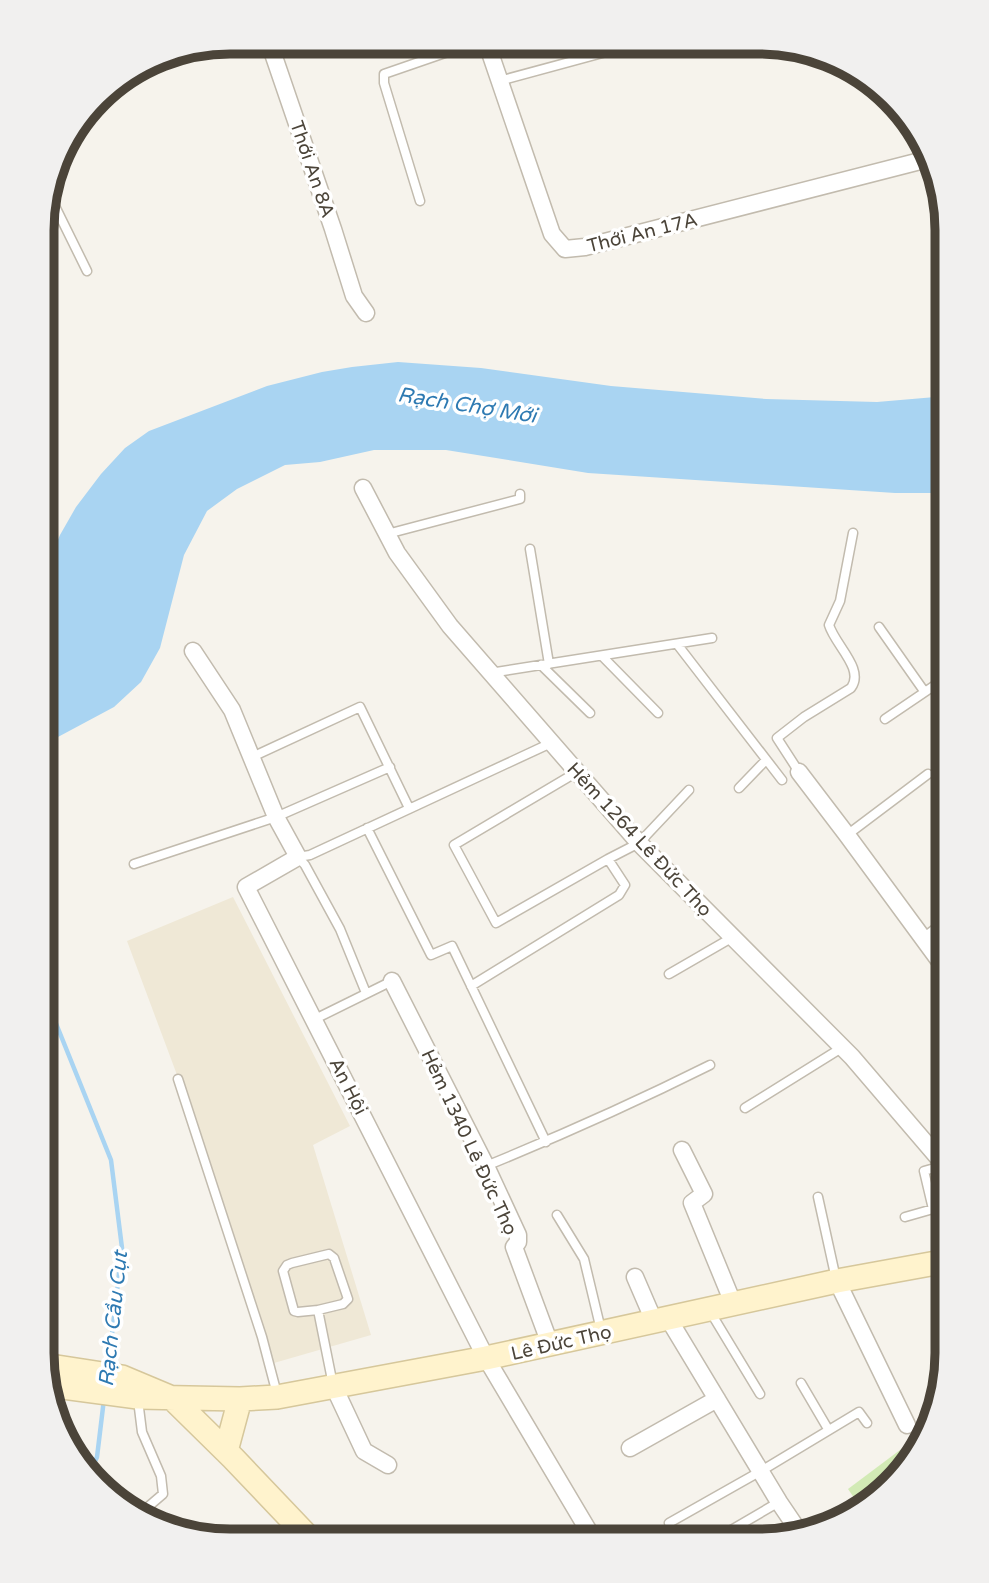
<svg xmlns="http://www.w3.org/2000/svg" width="989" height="1583" font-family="'Varela Round',sans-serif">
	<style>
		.education { fill: #efe8d6 }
		.grass { fill: url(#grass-tufts) }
		.water { fill: #a9d4f2 }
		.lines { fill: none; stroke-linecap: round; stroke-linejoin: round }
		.stream { stroke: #a9d4f2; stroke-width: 4.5 }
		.lane-casing { stroke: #c2bbae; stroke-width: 11 }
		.street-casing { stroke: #c2bbae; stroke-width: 19 }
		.secondary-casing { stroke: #d6c79b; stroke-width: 26 }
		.lane { stroke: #fff; stroke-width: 8 }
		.street { stroke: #fff; stroke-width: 16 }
		.secondary { stroke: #fff3cd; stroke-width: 23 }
		.labels { text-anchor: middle; stroke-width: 7; stroke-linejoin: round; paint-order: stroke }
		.street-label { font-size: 19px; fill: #4b4439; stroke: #fff }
		.water-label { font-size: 21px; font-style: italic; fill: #2e7ab2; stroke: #fff }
		.rim { fill: none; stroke: #4b4439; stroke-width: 9 }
	</style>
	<defs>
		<pattern id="grass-tufts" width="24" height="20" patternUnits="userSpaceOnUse" patternTransform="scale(1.75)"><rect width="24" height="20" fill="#d2eab5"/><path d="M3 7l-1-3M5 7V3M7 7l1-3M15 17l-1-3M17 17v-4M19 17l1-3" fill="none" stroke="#b6ca9c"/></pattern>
	</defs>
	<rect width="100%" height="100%" fill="#f6f3ec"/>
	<path class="education" d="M233 897 350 1126 313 1145 371 1335 274 1363 237 1257 183 1091 127 941Z"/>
	<path class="grass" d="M920 1435 908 1467 859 1505 848 1489Z"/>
	<path class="water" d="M398 362 481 368 611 386 766 399 877 402 947 396V493H895L588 473 446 450H374L320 462 285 465 237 489 207 511 184 555 160 648 141 682 114 707 43 745V574L60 535 76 507 101 474 125 448 149 431 267 386 322 372 352 367Z
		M895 1467 900 1473 865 1500 860 1493Z"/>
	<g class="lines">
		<path class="stream" d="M43 884 45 895V981L55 1021 111 1160 122 1248 108 1369
			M91 1470 97 1457 104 1399"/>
		<defs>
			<path id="lane" d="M499 81 632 45
				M48 192 87 271
				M420 201 384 83V74L471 44
				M387 534 520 499V494
				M530 549 549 664
				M879 627 924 691
				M677 644 782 780
				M602 656 658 713
				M541 665 590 713
				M490 673 712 638
				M885 719 947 677
				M252 757 360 707 409 808
				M577 772 454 845 496 923 608 859 639 843 689 790
				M799 772 777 738 804 717 851 688C865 669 835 645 829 625L840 601 853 533
				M739 788 766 760
				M367 828 431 955 452 946 546 1142
				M847 835 928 774
				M298 857 310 855 551 743
				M298 857 305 865 340 929 366 993
				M134 864 276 817 390 767
				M923 938 947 920
				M669 974 733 937
				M471 986 619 895 625 885 608 859
				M315 1019 392 981
				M178 1079 262 1337 277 1394
				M745 1108 843 1047
				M486 1166C562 1135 636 1102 710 1065
				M818 1197 836 1279
				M557 1215 584 1259 601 1330
				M905 1217 933 1209 924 1171 945 1165
				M42 1242 44 1211 42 1207
				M318 1310 298 1312 294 1311 283 1271 287 1265 292 1263 329 1254 334 1258 348 1299 343 1304 318 1310 333 1385
				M711 1313 760 1394
				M801 1383 828 1429
				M138 1400 142 1432 161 1476 163 1494 149 1506 156 1519
				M669 1523 761 1471 859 1412 867 1423
				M721 1536 779 1502"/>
			<path id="street" d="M269 42 333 229 354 296 366 313
				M487 44 552 234 565 249 585 247 932 158
				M363 488 397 553 450 626 639 843 852 1057 947 1168
				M193 651 232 710 276 817 298 857 246 887 486 1358 594 1540
				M799 772 847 835 947 971
				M392 981 486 1166 518 1235V1242L514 1247 550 1344
				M682 1150 704 1194 692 1203 733 1303
				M635 1277 654 1321
				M837 1281 907 1425
				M668 1318 779 1502 800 1533
				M334 1387 364 1451 388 1465
				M630 1448 717 1399"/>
			<path id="secondary" d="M44 1365 122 1377 172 1398 233 1458 311 1540
				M48 1385 138 1397 240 1399 277 1397 486 1358 837 1281 947 1261
				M226 1451 240 1399"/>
		</defs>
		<use href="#lane" class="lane-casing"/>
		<use href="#street" class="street-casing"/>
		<use href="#secondary" class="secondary-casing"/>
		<use href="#lane" class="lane"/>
		<use href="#street" class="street"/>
		<use href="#secondary" class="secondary"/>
	</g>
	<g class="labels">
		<g class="street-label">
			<text transform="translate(313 169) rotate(71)" y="7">Thới An 8A</text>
			<text transform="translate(642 232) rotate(-14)" y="7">Thới An 17A</text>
			<text transform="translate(640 839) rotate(47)" y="7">Hẻm 1264 Lê Đức Thọ</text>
			<text transform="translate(349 1086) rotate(63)" y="7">An Hội</text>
			<text transform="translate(470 1142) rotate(65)" y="7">Hẻm 1340 Lê Đức Thọ</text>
			<text transform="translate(561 1342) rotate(-13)" y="7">Lê Đức Thọ</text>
		</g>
		<g class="water-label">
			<text transform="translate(467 405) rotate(9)" y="7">Rạch Chợ Mới</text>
			<text transform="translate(113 1319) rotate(-84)" y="7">Rạch Cầu Cụt</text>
		</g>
	</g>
	<path d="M0 0H989V1583H0ZM230 54H759A176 176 0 0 1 935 230V1353A176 176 0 0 1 759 1529H230A176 176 0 0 1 54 1353V230A176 176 0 0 1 230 54Z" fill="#f1f0ef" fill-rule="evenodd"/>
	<path class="rim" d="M230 54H759A176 176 0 0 1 935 230V1353A176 176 0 0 1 759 1529H230A176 176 0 0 1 54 1353V230A176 176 0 0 1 230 54Z"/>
</svg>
